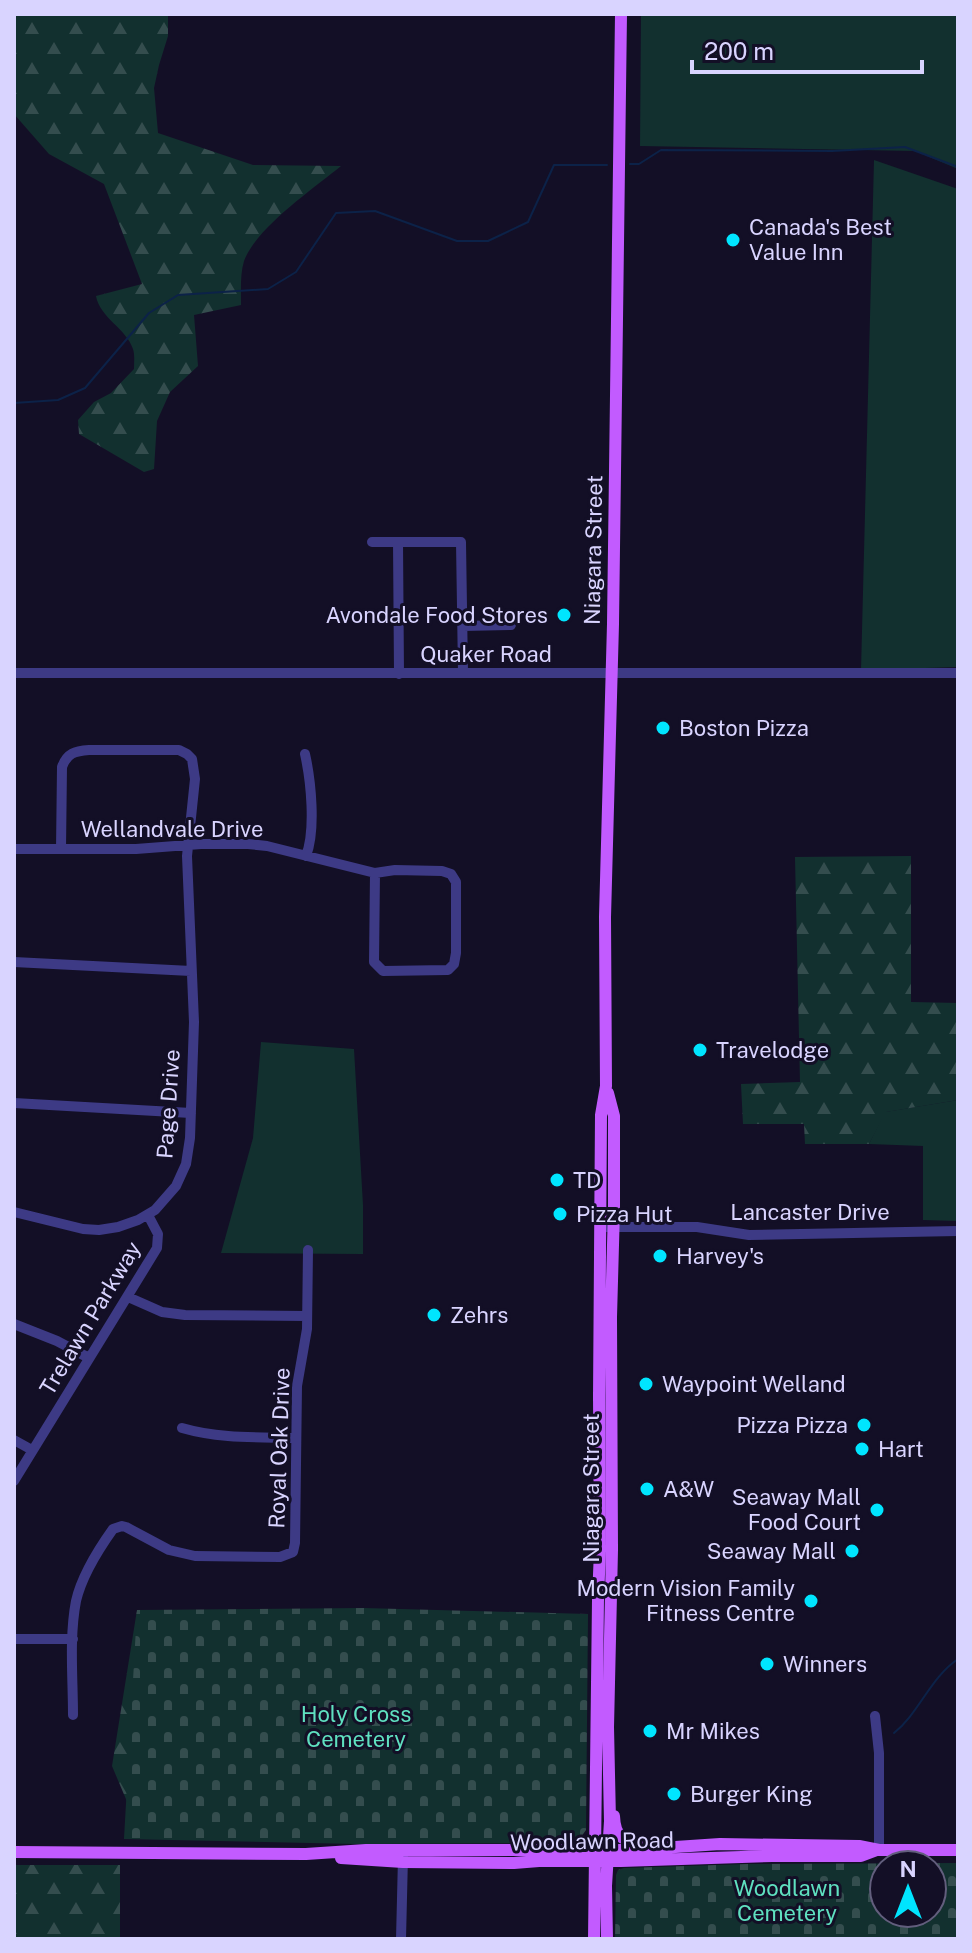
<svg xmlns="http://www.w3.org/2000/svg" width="972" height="1953" font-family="'Public Sans',sans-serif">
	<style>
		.green { fill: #12302f }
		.forest { fill: url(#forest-firs) }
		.cemetery { fill: url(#cemetery-stones); fill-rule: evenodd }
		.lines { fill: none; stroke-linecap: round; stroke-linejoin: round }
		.stream { stroke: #0c2248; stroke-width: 2 }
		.minor { stroke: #3d3a85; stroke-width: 10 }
		.major { stroke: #c25bff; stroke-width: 12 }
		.poi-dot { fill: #00e5ff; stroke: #130f26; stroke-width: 3 }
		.labels { text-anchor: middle; stroke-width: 6; stroke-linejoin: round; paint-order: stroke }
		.poi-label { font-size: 22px; fill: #d9d4ff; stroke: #130f26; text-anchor: start }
		.street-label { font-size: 22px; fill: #d9d4ff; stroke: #130f26 }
		.park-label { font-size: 22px; fill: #5fe0c0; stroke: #130f26 }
	</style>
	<defs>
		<pattern id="forest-firs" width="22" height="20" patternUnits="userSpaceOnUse" patternTransform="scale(2)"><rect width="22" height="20" fill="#12302f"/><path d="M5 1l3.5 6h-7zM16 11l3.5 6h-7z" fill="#344d4e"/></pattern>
		<pattern id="cemetery-stones" width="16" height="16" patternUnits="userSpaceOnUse" patternTransform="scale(2)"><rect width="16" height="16" fill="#12302f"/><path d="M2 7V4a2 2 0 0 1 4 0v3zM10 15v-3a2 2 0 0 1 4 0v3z" fill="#344d4e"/></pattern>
	</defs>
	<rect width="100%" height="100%" fill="#130f26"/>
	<path class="green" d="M641 14H958V169L915 151 640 146Z
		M874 160 958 189V667L861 670Z
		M261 1042 354 1049 363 1205V1254L221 1253 253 1138Z
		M958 1100V1221L923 1220V1146L869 1144 885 1112Z"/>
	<path class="forest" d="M14 14H168V36L159 65 154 88 158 133 253 165 341 166C313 189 256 228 244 261 240 274 241 291 241 305L194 315 198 366 170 392 157 421 154 469 144 472 79 434 78 420 94 402 111 393 134 369C134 363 135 355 133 349 126 328 100 318 96 296L142 284 104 184 49 154 14 114Z
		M911 856V1002L958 1003V1100L886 1112 869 1144H805L804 1124H743L741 1084 800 1082 795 857Z
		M137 1610 151 1623 131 1811 112 1766Z
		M14 1865H120V1939H14Z"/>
	<path class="cemetery" d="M363 1608 588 1614 586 1830 581 1837 541 1843 357 1844 124 1839 137 1610Z
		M958 1863V1939H615L616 1875 618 1870 624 1868 747 1864ZM884 1865H932V1913H884Z"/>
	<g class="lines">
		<path class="stream" d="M630 164H639L661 150 832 151 905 147 958 167
			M14 403 58 400 85 388 149 313 178 295 268 289 296 272 336 213 375 211 457 241H488L528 222 554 165H607
			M894 1733C919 1713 930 1678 958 1659"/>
		<path class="minor" d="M372 542H398
			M463 626 511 625
			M14 673H958
			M399 674 398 542H461L463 673
			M305 754C311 781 316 830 306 856
			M14 849H136L201 844H248L267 846 375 873 395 870 442 871 451 874 456 882V953L454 964 448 970 383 971 374 962 375 873
			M14 962 191 971
			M14 1103 191 1113
			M14 1212 83 1229 99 1230 118 1227 138 1220 155 1210 176 1186 186 1164 190 1138 194 1022 187 856 195 779 192 759 187 754 179 750H89C75 751 67 753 62 767L61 849
			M600 1227H697L749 1235 958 1231
			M128 1297 162 1312 185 1315 307 1316
			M14 1324 57 1341 89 1358
			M182 1428C220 1439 257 1437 296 1438
			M14 1440 32 1450
			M14 1481 157 1248 158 1234 148 1215
			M14 1639H73
			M73 1715C73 1678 69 1638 76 1601 82 1575 98 1550 113 1529L122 1526 126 1527 169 1550 195 1556 280 1557 293 1552 295 1543 297 1386 307 1329 308 1250
			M875 1716 879 1753V1850
			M401 1939 403 1857"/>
		<path class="major" d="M614 1816C615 1841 626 1841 647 1842
			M14 1852 306 1854 366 1850H631L720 1844 859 1846 879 1850H958
			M341 1858 403 1862 514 1863 539 1861H621L772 1856H861L877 1850
			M594 1939 598 1599 600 1550 599 1397 601 1115 606 1086 605 917 613 624 621 14
			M607 1939 606 1886 610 1821 608 1727 612 1550 611 1317 614 1209V1116L608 1093"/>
	</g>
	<g class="poi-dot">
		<circle cx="733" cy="240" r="8"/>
		<circle cx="564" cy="615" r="8"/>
		<circle cx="663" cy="728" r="8"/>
		<circle cx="700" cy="1050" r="8"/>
		<circle cx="557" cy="1180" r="8"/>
		<circle cx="560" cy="1214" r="8"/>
		<circle cx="660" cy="1256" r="8"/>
		<circle cx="434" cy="1315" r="8"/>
		<circle cx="646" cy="1384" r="8"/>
		<circle cx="864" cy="1425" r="8"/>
		<circle cx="862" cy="1449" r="8"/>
		<circle cx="647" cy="1489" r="8"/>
		<circle cx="877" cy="1510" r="8"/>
		<circle cx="852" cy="1551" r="8"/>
		<circle cx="811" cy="1601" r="8"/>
		<circle cx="767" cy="1664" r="8"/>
		<circle cx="650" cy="1731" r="8"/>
		<circle cx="674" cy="1794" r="8"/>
	</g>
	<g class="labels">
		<g class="poi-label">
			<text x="749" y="235">Canada's Best<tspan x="749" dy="25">Value Inn</tspan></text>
			<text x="548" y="623" text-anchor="end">Avondale Food Stores</text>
			<text x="679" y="736">Boston Pizza</text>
			<text x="716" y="1058">Travelodge</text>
			<text x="573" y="1188">TD</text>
			<text x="576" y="1222">Pizza Hut</text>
			<text x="676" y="1264">Harvey's</text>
			<text x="450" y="1323">Zehrs</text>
			<text x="662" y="1392">Waypoint Welland</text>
			<text x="848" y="1433" text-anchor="end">Pizza Pizza</text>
			<text x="878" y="1457">Hart</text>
			<text x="663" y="1497">A&amp;W</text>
			<text x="861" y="1505" text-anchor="end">Seaway Mall<tspan x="861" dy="25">Food Court</tspan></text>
			<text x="836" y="1559" text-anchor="end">Seaway Mall</text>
			<text x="795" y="1596" text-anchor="end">Modern Vision Family<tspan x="795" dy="25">Fitness Centre</tspan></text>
			<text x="783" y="1672">Winners</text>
			<text x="666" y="1739">Mr Mikes</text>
			<text x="690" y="1802">Burger King</text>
		</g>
		<g class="street-label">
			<text transform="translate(593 550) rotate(-89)" y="8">Niagara Street</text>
			<text x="486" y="662">Quaker Road</text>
			<text x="172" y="837">Wellandvale Drive</text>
			<text transform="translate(168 1104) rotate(-86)" y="8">Page Drive</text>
			<text x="810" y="1220">Lancaster Drive</text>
			<text transform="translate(90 1318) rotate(-59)" y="8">Trelawn Parkway</text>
			<text transform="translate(279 1448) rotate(-88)" y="8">Royal Oak Drive</text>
			<text transform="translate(591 1488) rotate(-90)" y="8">Niagara Street</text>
			<text transform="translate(592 1841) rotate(-1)" y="8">Woodlawn Road</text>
		</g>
		<g class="park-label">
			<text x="356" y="1722">Holy Cross<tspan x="356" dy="25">Cemetery</tspan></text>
			<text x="787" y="1896">Woodlawn<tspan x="787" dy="25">Cemetery</tspan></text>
		</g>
	</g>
	<rect width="972" height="1953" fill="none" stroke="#d9d4ff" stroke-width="32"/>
	<g transform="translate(908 1889)"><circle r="38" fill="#130f26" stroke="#625e7d" stroke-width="2"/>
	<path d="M0-6L14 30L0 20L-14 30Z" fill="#00e5ff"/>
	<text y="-12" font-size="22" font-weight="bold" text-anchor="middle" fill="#d9d4ff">N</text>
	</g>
	<path d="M692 60v12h230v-12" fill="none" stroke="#d9d4ff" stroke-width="4"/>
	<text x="704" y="60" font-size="24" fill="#d9d4ff" stroke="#130f26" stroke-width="6" paint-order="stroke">200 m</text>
</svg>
